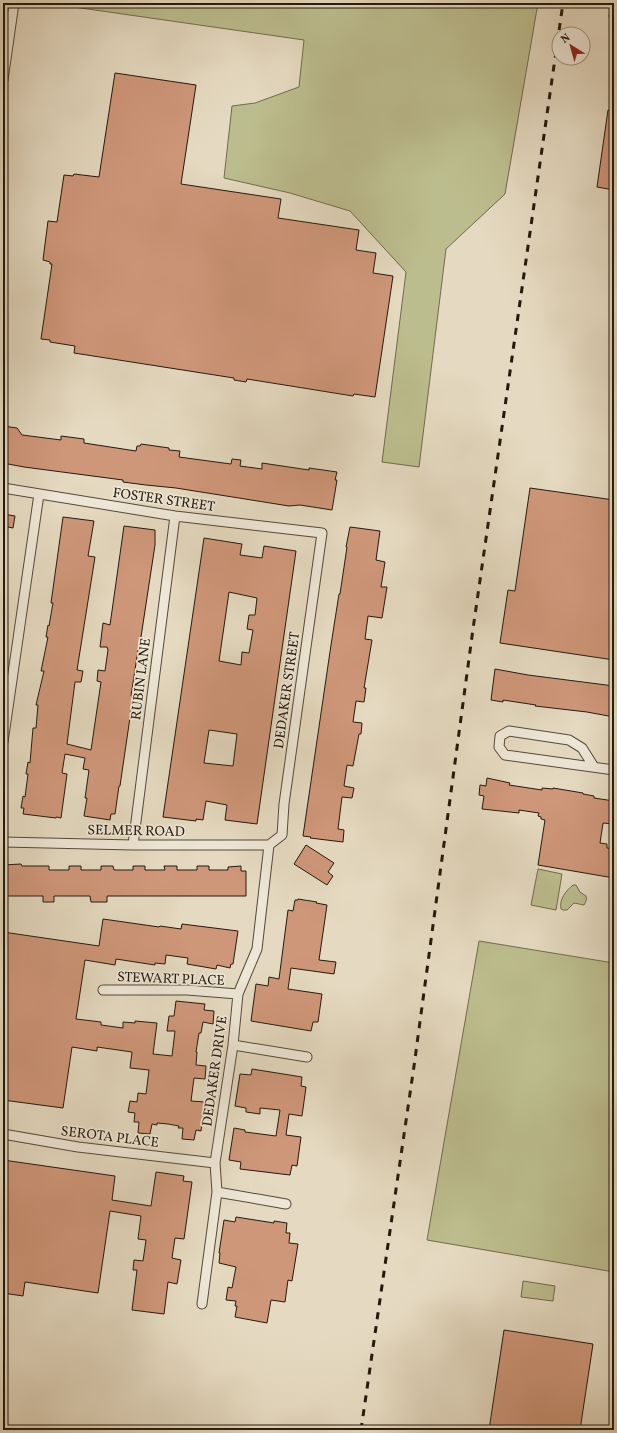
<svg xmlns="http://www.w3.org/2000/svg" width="617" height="1433" font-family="Vollkorn,serif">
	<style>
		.green { fill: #bcbd8e; stroke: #706b4d }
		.building { fill: #cf977a; stroke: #24190c; fill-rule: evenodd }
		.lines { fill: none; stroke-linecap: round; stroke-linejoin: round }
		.street-casing { stroke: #544939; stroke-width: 11 }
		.street { stroke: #eee7d7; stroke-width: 9 }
		.rail { stroke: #24190c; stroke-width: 3; stroke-dasharray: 7 7; stroke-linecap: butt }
		.labels { text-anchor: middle; stroke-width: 3.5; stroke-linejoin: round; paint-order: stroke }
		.street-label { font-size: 14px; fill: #24190c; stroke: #eee7d7 }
	</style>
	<rect width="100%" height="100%" fill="#e5dac1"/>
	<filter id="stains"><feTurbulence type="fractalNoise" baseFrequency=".005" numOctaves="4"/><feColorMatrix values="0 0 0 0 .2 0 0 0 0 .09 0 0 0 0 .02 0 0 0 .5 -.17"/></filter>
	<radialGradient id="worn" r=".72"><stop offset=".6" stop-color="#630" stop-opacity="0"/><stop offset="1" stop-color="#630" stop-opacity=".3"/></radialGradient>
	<path class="green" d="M46 3H538L505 194 446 249 419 467 382 462 406 272 350 211 290 193 224 178 232 106 255 103 299 87 304 40Z
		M538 869 562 874 556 910 531 905Z
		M573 885H576L580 892 586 896C587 899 586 902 584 905L574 903 567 910H563L561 909C559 899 566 891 573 885Z
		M479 941 614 963V1272L427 1240Z
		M523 1281 555 1286 553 1301 521 1297Z"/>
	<path class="building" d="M115 73 196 85 181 184 281 199 278 218 359 230 356 250 376 253 373 273 393 276 375 397 354 394 353 396 247 379 246 382 234 380V378L74 353 75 346 50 342V340L41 339 52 264H50V262L43 260 48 221 57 222 64 175 73 176 74 174 99 177Z
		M608 110 614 111V190L597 187Z
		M3 426 17 428 22 435 61 440V436L84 439V443L136 451 137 446H140L141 444 169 448V450L180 451 179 457 231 464 232 459 241 460 240 466 262 469V463L309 470V468L337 472 335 480H337L332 510 300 505 289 506 176 488 146 485 123 482V480L24 467 3 463Z
		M530 488 614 500V660L500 643 508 590 515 591Z
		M3 514 15 516 13 528 3 526Z
		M63 517 94 521 88 556 95 557 77 670 83 671 81 682H75L67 744 91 750 101 682 97 681 98 670 105 671 108 650 107 647H100L103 623 110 625 124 526 155 530V545L139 650H138L131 696 133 697 120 786H119L115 814H111L110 820 84 816 87 798H85L89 770 83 769 85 758 65 754 62 773 67 774 61 818 56 817V818L23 814 24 808H21L23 796 25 797 28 774H26L28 762 30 763 33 728H36L38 705H36L44 671H41L48 637H46L48 625 49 626 53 603H51Z
		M350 527 380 531 376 560 385 562 381 587H387L382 618 368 616 365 639 372 640 364 688H366L364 702 356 701 353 722 362 723 361 734H359L353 766 347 765 344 786 354 788 352 798 342 797 338 829 344 830 343 842 310 838 311 837 303 836 331 645 339 594H340L347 547H346Z
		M204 538 242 544 240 555 262 558 264 546 296 551 257 824 225 820 227 805 206 801 203 820 196 819V821L163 817ZM229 592 257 598 255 615H249L247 629 253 630 249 653 242 652 241 665 219 661ZM209 730 237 734 233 766 204 763Z
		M495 669 528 675 614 686V717L587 712 535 706 536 705 503 700V702L491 700Z
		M487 778 510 783 509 785 542 790V788L553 789V788L583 793V794L594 796V798L614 801V824L603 823 600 843 607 844V848L614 849V878L538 865 545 820 541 819V817L538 816 539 813 519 810V813L482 809 484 796 479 795 480 785 486 786Z
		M306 845 334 863 328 872 333 876 327 885 294 864Z
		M21 864 22 866H49V870H69V866H81V870H101V866H113L114 870H133V866H145V870H165L164 866H177V870H197V866H209V870H228V867L241 866V871H246V896H107V902H91L90 896H54V902H43V896H3V865Z
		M298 899 317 902 316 903 327 905 319 960 336 962 334 974 291 968 288 989 322 994 318 1022H313L311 1031 251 1021 256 984 268 986 269 977 279 979 288 910 293 911 295 900H298Z
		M103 919 159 927 160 926 181 929 182 924 238 931 233 964H231L230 968 217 965 216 969 187 964 188 958 166 955 165 964 155 963V965L116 959 115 965 85 960 76 1019 101 1022V1025L123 1028V1022L135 1023V1021L157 1023 153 1054 172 1056 175 1031H167L169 1016H174L176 1001 205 1004 204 1010 214 1011 213 1024 203 1022 201 1033H199L196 1052H197L196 1065 206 1066 205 1079 194 1078 191 1101 205 1102 201 1131 196 1130 194 1140 182 1139 183 1128H178L179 1126 168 1124 157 1123V1125L152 1124 150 1134 138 1133 139 1122H134L135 1113 128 1112 130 1101 137 1102 138 1093 146 1094 149 1070 130 1068 132 1052 97 1047V1051L72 1047 63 1108 3 1100V932L99 946Z
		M252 1069 302 1077 301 1086 306 1087 302 1116 289 1114 286 1135 301 1137 297 1166 292 1165 290 1175 240 1169 241 1162 229 1160 234 1128 245 1130V1132L276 1136 280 1110 260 1108V1114L246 1112V1108L235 1106 240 1074 251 1075Z
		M3 1160 115 1176 112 1200 151 1206 156 1172 184 1176 183 1181 192 1182 184 1239 175 1238 172 1258 181 1260 177 1284 168 1282 164 1314 132 1310 137 1270H133L134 1260 143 1261 146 1240 138 1239 141 1216 110 1211 98 1293 25 1282 23 1296 3 1293Z
		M236 1217 274 1223V1221L287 1223 286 1233H290L289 1243 298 1244 292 1281 288 1280 285 1302 271 1300 267 1323 235 1317 237 1306H235L236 1301 226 1300 228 1287 232 1288 236 1267 219 1263 220 1253H219L224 1220 235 1222Z
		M504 1330 593 1344 580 1430H489Z"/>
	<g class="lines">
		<defs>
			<path id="street" d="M3 80 14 3
				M3 488 175 516 322 533 284 804 282 835 269 845
				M3 742 39 494
				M594 767 582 748 569 740 509 731 500 736 499 747 505 755 614 770
				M3 842 133 845H269
				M133 845 175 516
				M103 990H187L238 994
				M233 1045 307 1057
				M3 1134 78 1147 215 1163
				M217 1192 286 1204
				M202 1304 217 1192 215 1163 233 1045 238 994 257 949 269 845"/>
		</defs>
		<use href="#street" class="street-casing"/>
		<use href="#street" class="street"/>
		<path class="rail" d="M610 17 612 3
			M361 1430 414 1066 473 629 563 3"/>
	</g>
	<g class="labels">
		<g class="street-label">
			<text transform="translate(164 499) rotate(8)" y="5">FOSTER STREET</text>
			<text transform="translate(140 679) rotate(-83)" y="5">RUBIN LANE</text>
			<text transform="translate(286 690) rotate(-82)" y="5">DEDAKER STREET</text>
			<text transform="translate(136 830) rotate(1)" y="5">SELMER ROAD</text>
			<text transform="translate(171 978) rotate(2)" y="5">STEWART PLACE</text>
			<text transform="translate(214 1071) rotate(-82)" y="5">DEDAKER DRIVE</text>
			<text transform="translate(110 1136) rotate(7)" y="5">SEROTA PLACE</text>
		</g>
	</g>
	<rect width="617" height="1433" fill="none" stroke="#e5dac1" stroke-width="16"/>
	<rect x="4" y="4" width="609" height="1425" fill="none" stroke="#24190c" stroke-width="2"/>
	<rect x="8" y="8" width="601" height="1417" fill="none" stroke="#24190c"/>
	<g transform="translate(571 46) rotate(323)"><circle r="19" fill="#eee7d7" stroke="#9d9586"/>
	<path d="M0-3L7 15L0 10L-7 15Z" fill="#8f2418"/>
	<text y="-6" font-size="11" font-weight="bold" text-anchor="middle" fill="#24190c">N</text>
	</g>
	<rect width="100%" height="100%" filter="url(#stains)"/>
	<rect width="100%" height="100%" fill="url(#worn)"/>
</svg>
